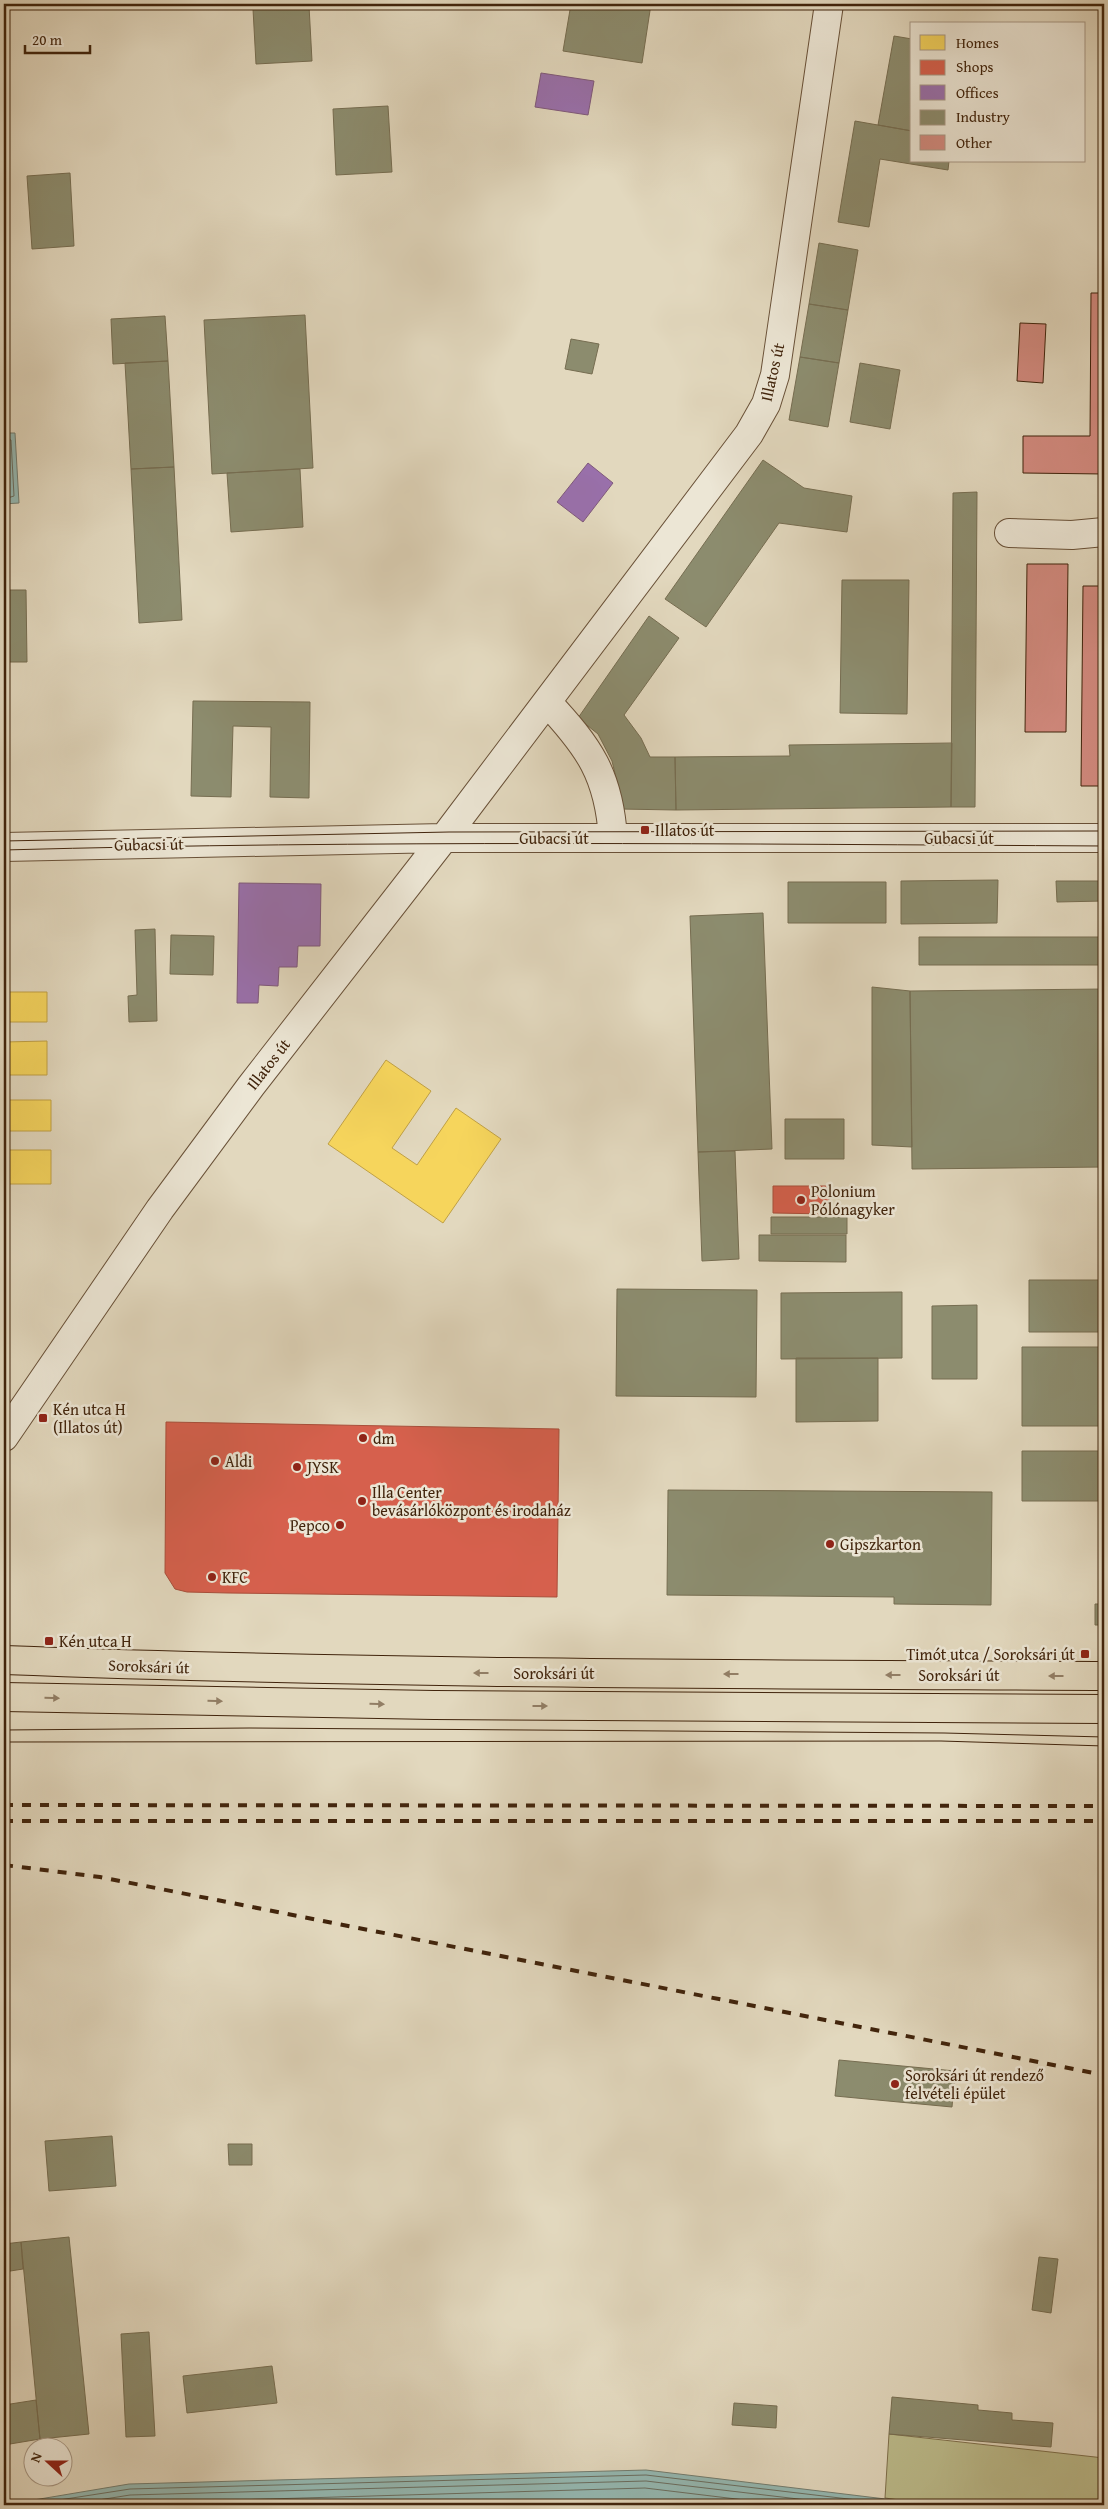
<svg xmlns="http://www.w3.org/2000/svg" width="1108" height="2509" font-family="'Gentium Book Plus',serif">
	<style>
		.green { fill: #bcbc8c; stroke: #7e704c }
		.water { fill: #95b9b3; stroke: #737d70 }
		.homes { fill: #f6d55c; stroke: #c0a044 }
		.shops { fill: #d6604d; stroke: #a94e3a }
		.offices { fill: #9970ab; stroke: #7f597b }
		.industry { fill: #8c8c6e; stroke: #766d51 }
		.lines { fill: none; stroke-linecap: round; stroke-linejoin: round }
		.shore { stroke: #6b6e60; stroke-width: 1 }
		.building { fill: #d38b80; stroke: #41240c }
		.minor-casing { stroke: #695138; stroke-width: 30 }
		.major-casing { stroke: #41240c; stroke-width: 30 }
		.minor { stroke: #ece6d5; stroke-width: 28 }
		.major { stroke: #e2d8be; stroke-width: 28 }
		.tram { stroke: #41240c; stroke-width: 1 }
		.rail { stroke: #41240c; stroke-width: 4; stroke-dasharray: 9 9; stroke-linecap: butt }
		.oneway { fill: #927e65 }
		.poi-dot { fill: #8f2418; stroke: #ece6d5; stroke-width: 2 }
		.labels { text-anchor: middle; stroke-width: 5; stroke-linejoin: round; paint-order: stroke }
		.street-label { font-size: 16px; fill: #41240c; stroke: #ece6d5 }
		.poi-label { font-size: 16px; fill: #41240c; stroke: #ece6d5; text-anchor: start }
	</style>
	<rect width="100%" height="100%" fill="#e2d8be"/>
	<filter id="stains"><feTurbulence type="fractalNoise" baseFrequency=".004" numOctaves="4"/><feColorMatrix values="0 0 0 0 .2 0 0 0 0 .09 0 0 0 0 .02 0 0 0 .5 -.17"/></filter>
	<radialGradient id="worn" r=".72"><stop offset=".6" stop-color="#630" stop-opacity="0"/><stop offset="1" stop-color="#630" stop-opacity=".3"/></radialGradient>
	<path class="green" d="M889 2434 1104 2458V2505H935L885 2498Z"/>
	<path class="water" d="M4 433H15L19 503 4 504Z
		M646 2470 935 2505H4L129 2484Z"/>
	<path class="homes" d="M4 992H47V1022H4Z
		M47 1041V1075H4V1042Z
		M386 1060 431 1091 392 1148 417 1165 456 1108 501 1139 443 1223 328 1144Z
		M4 1100H51V1131H4Z
		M4 1150H51V1184H4Z"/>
	<path class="shops" d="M773 1186H829V1214L773 1213Z
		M166 1422 559 1429 557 1597 228 1593 187 1592 175 1589 165 1573Z"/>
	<path class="offices" d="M541 73 594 81 588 115 535 107Z
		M588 463 613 483 583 522 557 502Z
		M239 883 321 884 320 946H298L297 967H279L278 986 259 985 258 1003H237Z"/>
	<path class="industry" d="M571 4H651L642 63 563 51Z
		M309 6 312 61 256 64 253 9Z
		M894 36 912 39V131L878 125Z
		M388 106 392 172 336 175 333 109Z
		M855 121 912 131V161H949L948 170 880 159 869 227 838 222Z
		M70 173 74 246 32 249 27 176Z
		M819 243 858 250 848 310 809 304Z
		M809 304 848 310 839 363 800 357Z
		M305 315 313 468 212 474 204 320Z
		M165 316 168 361 113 364 111 319Z
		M571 339 599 344 592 374 565 369Z
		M800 357 839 363 828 427 789 420Z
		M168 361 174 467 131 469 125 363Z
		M860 363 900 370 890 429 850 422Z
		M763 460 804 488 852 496 847 532 779 523 706 627 665 599Z
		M174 467 182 620 139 623 131 469Z
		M300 469 303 527 231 532 227 473Z
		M977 492 975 807H951L953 493Z
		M842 580H909L907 714 840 713Z
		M7 590H26L27 662H8Z
		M649 616 679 638 624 715 641 738 650 757H675L676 810 620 809 618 786 612 761 598 734 578 718Z
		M193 701 310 702 309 798 270 797 271 727 233 726 231 797 191 796Z
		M952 743 951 807 676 810 675 757 790 756 789 745Z
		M998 880 997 923 901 924V881Z
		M1056 881H1104V901L1057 902Z
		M788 882H886V923H788Z
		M763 913 772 1149 698 1152 690 916Z
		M155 929 157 1021 129 1022 128 996 137 995 135 930Z
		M171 935 214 936 213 975 170 974Z
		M919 937H1104V965H919Z
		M872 987 910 991 912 1147 872 1145Z
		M1104 989V1167L912 1169 910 991Z
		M785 1119H844V1159H785Z
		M735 1151 739 1259 702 1261 698 1152Z
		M771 1217H847V1234H771Z
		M759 1235H846V1262L759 1261Z
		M1029 1280H1100V1332H1029Z
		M617 1289 757 1290 756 1397 616 1396Z
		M902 1292V1358L781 1359V1293Z
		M977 1305V1379H932V1306Z
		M1022 1347H1104V1426H1022Z
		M796 1358H878V1421L796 1422Z
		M1022 1451H1104V1501H1022Z
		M668 1490 992 1492 991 1605 894 1604V1597L667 1595Z
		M1095 1604H1104V1625H1095Z
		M839 2060 955 2071 952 2107 835 2096Z
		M112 2136 116 2186 49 2191 45 2141Z
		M228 2144H252V2165H229Z
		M69 2237 89 2434 40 2439 21 2242Z
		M21 2242 23 2269 4 2272V2244Z
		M1039 2257 1058 2259 1051 2313 1032 2310Z
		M149 2332 155 2436 126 2437 121 2334Z
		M272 2366 277 2403 187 2413 183 2376Z
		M892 2397 978 2405V2410L1012 2413V2420L1053 2423 1051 2447 889 2434Z
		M36 2400 40 2439 4 2445V2405Z
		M734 2403 777 2406 776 2428 732 2425Z"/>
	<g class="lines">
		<path class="shore" d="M4 438 11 440 14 496 4 499
			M4 445 7 490 4 493
			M27 2505 130 2489 646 2475 899 2505
			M67 2505 130 2495 646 2481 849 2505
			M115 2505 131 2503 645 2488 786 2505"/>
	</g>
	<path class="building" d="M1091 293H1104V474L1023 473V436H1090Z
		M1020 323 1046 324 1043 383 1017 381Z
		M1027 564H1068L1066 732H1025Z
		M1083 586H1104V786H1081Z"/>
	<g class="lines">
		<defs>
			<path id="minor" d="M1009 533 1072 535 1104 532
				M547 702C589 747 609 775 613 838
				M4 847 444 838H1104
				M4 1437 160 1209 251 1086 444 838 749 434 766 404 775 375 829 4"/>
			<path id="major" d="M4 1660C371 1674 737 1674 1104 1676
				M4 1697 434 1705 1104 1709"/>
		</defs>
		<use href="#minor" class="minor-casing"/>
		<use href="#major" class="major-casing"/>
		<use href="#minor" class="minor"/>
		<use href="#major" class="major"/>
		<path class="tram" d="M4 841 449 832 1104 831
			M4 850C370 840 737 844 1104 846
			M4 1730 249 1728 944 1733 1104 1737
			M4 1742 941 1741 1104 1746"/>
		<path class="rail" d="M4 1805 1104 1806
			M4 1821H1104
			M4 1865 100 1877 1104 2075"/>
	</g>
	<defs><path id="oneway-solid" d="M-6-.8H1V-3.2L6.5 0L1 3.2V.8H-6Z" transform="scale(1.25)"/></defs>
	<g class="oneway">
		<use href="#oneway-solid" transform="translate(481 1673) rotate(-180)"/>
		<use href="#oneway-solid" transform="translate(731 1674) rotate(-180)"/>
		<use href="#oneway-solid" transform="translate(893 1675) rotate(-180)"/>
		<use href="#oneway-solid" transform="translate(1056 1676) rotate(-180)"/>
		<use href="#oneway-solid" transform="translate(52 1698) rotate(1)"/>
		<use href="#oneway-solid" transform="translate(215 1701) rotate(1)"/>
		<use href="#oneway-solid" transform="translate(377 1704) rotate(1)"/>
		<use href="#oneway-solid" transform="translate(540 1706)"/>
	</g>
	<g class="poi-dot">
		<rect x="640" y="825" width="10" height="10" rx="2.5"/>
		<circle cx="801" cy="1200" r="5"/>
		<rect x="38" y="1413" width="10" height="10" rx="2.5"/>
		<circle cx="363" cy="1438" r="5"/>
		<circle cx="215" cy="1461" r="5"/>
		<circle cx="297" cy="1467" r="5"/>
		<circle cx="362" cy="1501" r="5"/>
		<circle cx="340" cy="1525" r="5"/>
		<circle cx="830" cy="1544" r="5"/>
		<circle cx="212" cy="1577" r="5"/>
		<rect x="44" y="1636" width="10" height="10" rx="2.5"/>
		<rect x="1080" y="1649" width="10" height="10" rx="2.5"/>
		<circle cx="895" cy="2084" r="5"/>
	</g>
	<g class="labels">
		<g class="street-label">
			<text transform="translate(772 372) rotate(-77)" y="6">Illatos út</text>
			<text x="554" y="844">Gubacsi út</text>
			<text x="959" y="844">Gubacsi út</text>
			<text transform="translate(149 844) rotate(-1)" y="6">Gubacsi út</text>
			<text transform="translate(268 1064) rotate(-52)" y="6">Illatos út</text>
			<text transform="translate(149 1666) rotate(2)" y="6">Soroksári út</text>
			<text x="554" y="1679">Soroksári út</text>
			<text x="959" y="1681">Soroksári út</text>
		</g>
		<g class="poi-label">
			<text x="655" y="836">Illatos út</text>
			<text x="811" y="1197">Polonium<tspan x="811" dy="18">Pólónagyker</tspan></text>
			<text x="53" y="1415">Kén utca H<tspan x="53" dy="18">(Illatos út)</tspan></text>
			<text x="373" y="1444">dm</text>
			<text x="225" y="1467">Aldi</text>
			<text x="307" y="1473">JYSK</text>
			<text x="372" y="1498">Illa Center<tspan x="372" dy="18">bevásárlóközpont és irodaház</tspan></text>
			<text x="330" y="1531" text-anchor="end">Pepco</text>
			<text x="840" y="1550">Gipszkarton</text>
			<text x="222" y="1583">KFC</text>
			<text x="59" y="1647">Kén utca H</text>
			<text x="1075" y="1660" text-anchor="end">Timót utca / Soroksári út</text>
			<text x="905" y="2081">Soroksári út rendező<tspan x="905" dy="18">felvételi épület</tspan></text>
		</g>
	</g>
	<rect width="1108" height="2509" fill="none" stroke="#e2d8be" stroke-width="20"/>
	<rect x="5" y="5" width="1098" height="2499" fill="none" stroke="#41240c" stroke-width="2.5"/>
	<rect x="10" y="10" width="1088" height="2489" fill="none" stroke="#41240c"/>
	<rect x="910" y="22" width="175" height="140" fill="#ece6d5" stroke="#a89885"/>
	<rect x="920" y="35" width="25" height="15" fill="#f6d55c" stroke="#a89885"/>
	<text x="956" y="48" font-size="15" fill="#41240c">Homes</text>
	<rect x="920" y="60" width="25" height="15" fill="#d6604d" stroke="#a89885"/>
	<text x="956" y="72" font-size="15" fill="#41240c">Shops</text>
	<rect x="920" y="85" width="25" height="15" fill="#9970ab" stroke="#a89885"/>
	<text x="956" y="98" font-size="15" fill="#41240c">Offices</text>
	<rect x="920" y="110" width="25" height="15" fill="#8c8c6e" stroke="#a89885"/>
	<text x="956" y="122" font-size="15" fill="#41240c">Industry</text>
	<rect x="920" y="135" width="25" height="15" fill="#d38b80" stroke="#a89885"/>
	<text x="956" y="148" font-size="15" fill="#41240c">Other</text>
	<g transform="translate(48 2462) rotate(291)"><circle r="24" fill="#ece6d5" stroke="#a89885"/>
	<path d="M0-4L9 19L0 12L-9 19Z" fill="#8f2418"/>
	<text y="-8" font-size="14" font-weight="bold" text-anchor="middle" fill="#41240c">N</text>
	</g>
	<path d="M25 45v8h65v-8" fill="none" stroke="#41240c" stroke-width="2.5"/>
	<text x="32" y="45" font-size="15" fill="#41240c" stroke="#ece6d5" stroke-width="4" paint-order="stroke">20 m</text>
	<rect width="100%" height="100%" filter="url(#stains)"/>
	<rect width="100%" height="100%" fill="url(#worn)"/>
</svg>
